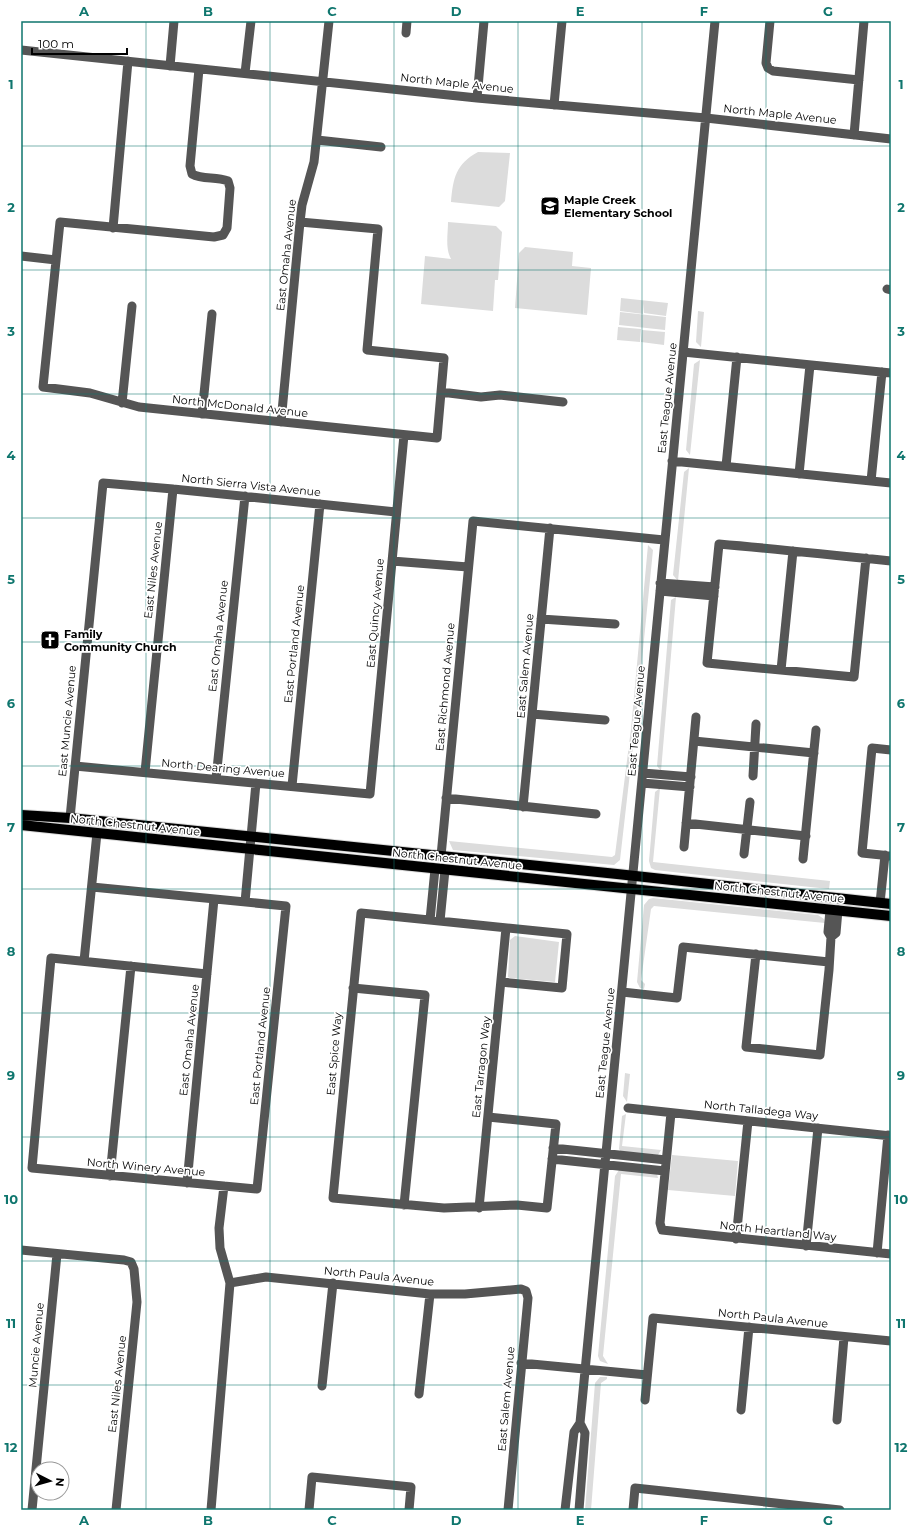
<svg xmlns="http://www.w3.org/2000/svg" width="912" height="1531" font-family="Montserrat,sans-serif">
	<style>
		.green { fill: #dcdcdc }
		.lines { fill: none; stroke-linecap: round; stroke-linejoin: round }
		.major-casing { stroke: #dbdbdb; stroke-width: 12 }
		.minor { stroke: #555; stroke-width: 9 }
		.major { stroke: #000; stroke-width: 10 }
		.grid { fill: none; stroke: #0f766e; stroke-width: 1; stroke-opacity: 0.55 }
		.labels { text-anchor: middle; stroke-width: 3.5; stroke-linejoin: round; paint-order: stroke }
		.street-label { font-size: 11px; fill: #000; stroke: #fff }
		.poi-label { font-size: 11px; font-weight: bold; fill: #000; stroke: #fff; text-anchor: start }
		.neatline { fill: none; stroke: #0f766e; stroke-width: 1.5 }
		.grid-label { font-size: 13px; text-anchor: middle; font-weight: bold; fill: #0f766e }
	</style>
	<rect width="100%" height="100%" fill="#fff"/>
	<path class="green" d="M478 152 510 153 505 201 499 207 451 202C453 178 456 164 478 152Z
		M448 222 496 226 502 232 498 280H495L493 311 421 304 425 256 451 259C445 248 448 234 448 222Z
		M525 247 573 252 572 266 591 268 587 315 515 308 519 253Z
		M621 298 668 303 666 316 644 313V303L643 314 620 311Z
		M698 311 704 312 701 347 696 342Z
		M620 312 666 317 665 330 619 325Z
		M618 327 641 329 640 342 617 340Z
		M642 330 665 332 664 345 641 342Z
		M700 360 690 455 686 450 694 364Z
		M689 468 678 581 673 575 684 472Z
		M648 545 653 550 635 729 620 860 614 865 453 850 449 841 612 857 615 855 631 729Z
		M676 597 661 771 657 766 671 600Z
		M660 788 653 862 830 881 829 889 655 870 651 868 649 861 655 792Z
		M653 898 818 915 824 919 825 923 654 906 651 909 641 980 645 984 644 989 640 988 637 982 644 905 649 899Z
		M515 936 559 942 555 982 510 978 508 977 510 940Z
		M625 1073 630 1074 627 1102 623 1096Z
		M626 1114 622 1146 661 1150 658 1155 621 1152 619 1149 622 1116Z
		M672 1155 738 1161 735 1196 668 1190Z
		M619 1170 657 1174 658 1178 621 1174 603 1356 608 1364 600 1361 598 1356 615 1176Z
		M600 1377H607V1379L601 1383 591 1510H585L595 1383Z"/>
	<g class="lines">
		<defs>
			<path id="major" d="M21 815 70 818 617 874 891 904
				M21 825 891 916"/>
		</defs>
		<use href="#major" class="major-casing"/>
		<path class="minor" d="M770 21 766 63 768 68 773 71 859 80
			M406 33 407 21
			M21 50 477 98 706 118 891 139
			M170 66 174 21
			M199 69 190 166 192 174C203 180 216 176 228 181L230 188 227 228 223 235 214 237 60 222 43 387 90 393 139 407 437 438 444 358 367 350 378 229 300 222
			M245 73 251 21
			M477 98 484 21
			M554 105 562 21
			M854 135 864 21
			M317 140 381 147
			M113 228 128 61
			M21 256 56 260
			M887 289 891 290
			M683 352 891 373
			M441 392 481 397 500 395 563 402
			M122 403 132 306
			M202 414 212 314
			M281 422 300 222 302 205 314 162 329 21
			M672 461 891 483
			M726 466 737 357
			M799 474 810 365
			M871 481 882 372
			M866 558 854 677 707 663 719 544C777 549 834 555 891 561
			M392 561 468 567
			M660 583 715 587
			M660 591 714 596
			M541 619 615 624
			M781 670 793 551
			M532 714 605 720
			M694 741 814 753
			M891 750 872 748 862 853 891 856
			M75 766 370 794 404 435
			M145 772 173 489
			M643 773 691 777
			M753 776 756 724
			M216 779 245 496
			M642 783 690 787
			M292 786 320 504
			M446 798 596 814
			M523 807 550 528
			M70 818 103 483 173 489 396 512
			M686 823 806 836
			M684 847 696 717
			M744 854 750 802
			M441 856 473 521 664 540
			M803 859 816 730
			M92 887 286 906 257 1189 32 1168 51 958 207 974
			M245 902 256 783
			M880 903 885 855
			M430 920 435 869
			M440 921 445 870
			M831 937 836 933 838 910
			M756 954 746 1047 820 1055 829 970 831 937 828 932 830 910
			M84 961 97 833
			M353 988 425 995 404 1205
			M622 992 677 998 683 947 829 962
			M628 1108 891 1136
			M671 1113 660 1223 662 1230 891 1254
			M488 1117 556 1124 547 1208 517 1205 444 1208 333 1198 361 913 567 934 562 988 501 982
			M553 1148 666 1160
			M552 1159 665 1171
			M110 1176 131 966
			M187 1183 214 899
			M479 1208 506 928
			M736 1239 748 1121
			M806 1246 818 1128
			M21 1250 124 1260 131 1262 134 1269 137 1302 116 1510
			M877 1253 888 1135
			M230 1283 266 1277 430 1294H465L521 1289 526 1291 528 1298 508 1510
			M521 1363 647 1375
			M322 1386 333 1283
			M419 1394 430 1294
			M645 1400 653 1318 891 1341
			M741 1410 749 1327
			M837 1420 844 1337
			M32 1510 57 1254
			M211 1510 230 1283 220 1248 219 1228 224 1186
			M309 1510 312 1477 411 1487 409 1510
			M565 1510 574 1432 580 1423
			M579 1510 585 1433 580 1423 715 21
			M633 1510 635 1488 840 1510"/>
		<use href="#major" class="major"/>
	</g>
	<path class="grid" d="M146 21V1510M270 21V1510M394 21V1510M518 21V1510M642 21V1510M766 21V1510M21 146H891M21 270H891M21 394H891M21 518H891M21 642H891M21 766H891M21 889H891M21 1013H891M21 1137H891M21 1261H891M21 1385H891"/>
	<defs>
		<symbol id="school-square" viewBox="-11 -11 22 22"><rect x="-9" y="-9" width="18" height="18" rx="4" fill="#000" stroke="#fff"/><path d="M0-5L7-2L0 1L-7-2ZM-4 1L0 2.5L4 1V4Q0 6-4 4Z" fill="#fff"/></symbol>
		<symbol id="church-square" viewBox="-11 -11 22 22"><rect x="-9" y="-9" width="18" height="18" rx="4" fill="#000" stroke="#fff"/><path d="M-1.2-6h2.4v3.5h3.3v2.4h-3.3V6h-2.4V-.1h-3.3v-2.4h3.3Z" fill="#fff"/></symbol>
	</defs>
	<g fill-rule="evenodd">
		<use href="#school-square" x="539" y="195" width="22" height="22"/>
		<use href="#church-square" x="39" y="629" width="22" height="22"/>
	</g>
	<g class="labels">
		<g class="street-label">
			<text transform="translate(457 83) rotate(6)" y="4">North Maple Avenue</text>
			<text transform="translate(780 114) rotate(6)" y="4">North Maple Avenue</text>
			<text transform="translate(286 255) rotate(-84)" y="4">East Omaha Avenue</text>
			<text transform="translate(667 398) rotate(-84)" y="4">East Teague Avenue</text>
			<text transform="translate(240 406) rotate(6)" y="4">North McDonald Avenue</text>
			<text transform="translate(251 485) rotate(6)" y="4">North Sierra Vista Avenue</text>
			<text transform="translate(153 570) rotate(-84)" y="4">East Niles Avenue</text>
			<text transform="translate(375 613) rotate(-85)" y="4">East Quincy Avenue</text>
			<text transform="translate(218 636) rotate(-84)" y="4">East Omaha Avenue</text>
			<text transform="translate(294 644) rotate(-84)" y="4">East Portland Avenue</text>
			<text transform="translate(525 666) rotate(-85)" y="4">East Salem Avenue</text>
			<text transform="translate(445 687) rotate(-85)" y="4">East Richmond Avenue</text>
			<text transform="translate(67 721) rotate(-85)" y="4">East Muncie Avenue</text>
			<text transform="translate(636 721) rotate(-85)" y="4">East Teague Avenue</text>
			<text transform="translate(223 768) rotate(5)" y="4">North Dearing Avenue</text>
			<text transform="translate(135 825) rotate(6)" y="4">North Chestnut Avenue</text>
			<text transform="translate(457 859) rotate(6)" y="4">North Chestnut Avenue</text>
			<text transform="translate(779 892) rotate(6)" y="4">North Chestnut Avenue</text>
			<text transform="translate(189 1040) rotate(-84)" y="4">East Omaha Avenue</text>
			<text transform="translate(605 1043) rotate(-84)" y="4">East Teague Avenue</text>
			<text transform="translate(260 1046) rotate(-84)" y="4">East Portland Avenue</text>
			<text transform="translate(334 1054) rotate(-85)" y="4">East Spice Way</text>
			<text transform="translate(481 1067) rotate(-84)" y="4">East Tarragon Way</text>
			<text transform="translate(761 1110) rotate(6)" y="4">North Talladega Way</text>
			<text transform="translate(146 1167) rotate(5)" y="4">North Winery Avenue</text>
			<text transform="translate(778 1231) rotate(6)" y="4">North Heartland Way</text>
			<text transform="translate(379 1276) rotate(6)" y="4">North Paula Avenue</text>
			<text transform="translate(773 1318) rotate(6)" y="4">North Paula Avenue</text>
			<text transform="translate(36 1345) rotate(-85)" y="4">Muncie Avenue</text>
			<text transform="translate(117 1384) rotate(-84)" y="4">East Niles Avenue</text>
			<text transform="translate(506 1399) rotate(-85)" y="4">East Salem Avenue</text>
		</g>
		<g class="poi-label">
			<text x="564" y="204">Maple Creek<tspan x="564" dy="13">Elementary School</tspan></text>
			<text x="64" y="638">Family<tspan x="64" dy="13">Community Church</tspan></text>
		</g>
	</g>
	<rect width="912" height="1531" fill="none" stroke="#ffffff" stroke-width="44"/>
	<g transform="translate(50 1481) rotate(96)"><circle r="19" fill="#ffffff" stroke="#999999"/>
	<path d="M0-3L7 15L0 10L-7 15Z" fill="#000000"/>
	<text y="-6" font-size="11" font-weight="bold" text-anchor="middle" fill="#000000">N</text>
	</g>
	<path d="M32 48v6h95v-6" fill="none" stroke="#000000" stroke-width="2"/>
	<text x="38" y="48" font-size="12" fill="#000000" stroke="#ffffff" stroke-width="3" paint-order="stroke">100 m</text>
	<rect x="22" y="22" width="868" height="1487" class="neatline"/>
	<g class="grid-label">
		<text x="84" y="16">A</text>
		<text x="208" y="16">B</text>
		<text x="332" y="16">C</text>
		<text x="456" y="16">D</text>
		<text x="580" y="16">E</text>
		<text x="704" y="16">F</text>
		<text x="828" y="16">G</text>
		<text x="11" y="89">1</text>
		<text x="901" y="89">1</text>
		<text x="11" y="212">2</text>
		<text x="901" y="212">2</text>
		<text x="11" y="336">3</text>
		<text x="901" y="336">3</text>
		<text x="11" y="460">4</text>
		<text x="901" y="460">4</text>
		<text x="11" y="584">5</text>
		<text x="901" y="584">5</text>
		<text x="11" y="708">6</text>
		<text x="901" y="708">6</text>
		<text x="11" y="832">7</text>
		<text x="901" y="832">7</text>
		<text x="11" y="956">8</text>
		<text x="901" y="956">8</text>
		<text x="11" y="1080">9</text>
		<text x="901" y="1080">9</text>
		<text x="11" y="1204">10</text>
		<text x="901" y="1204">10</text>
		<text x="11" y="1328">11</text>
		<text x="901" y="1328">11</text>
		<text x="11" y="1452">12</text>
		<text x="901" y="1452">12</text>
		<text x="84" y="1525">A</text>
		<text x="208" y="1525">B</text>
		<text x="332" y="1525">C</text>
		<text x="456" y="1525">D</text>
		<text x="580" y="1525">E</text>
		<text x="704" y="1525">F</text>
		<text x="828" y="1525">G</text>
	</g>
</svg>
